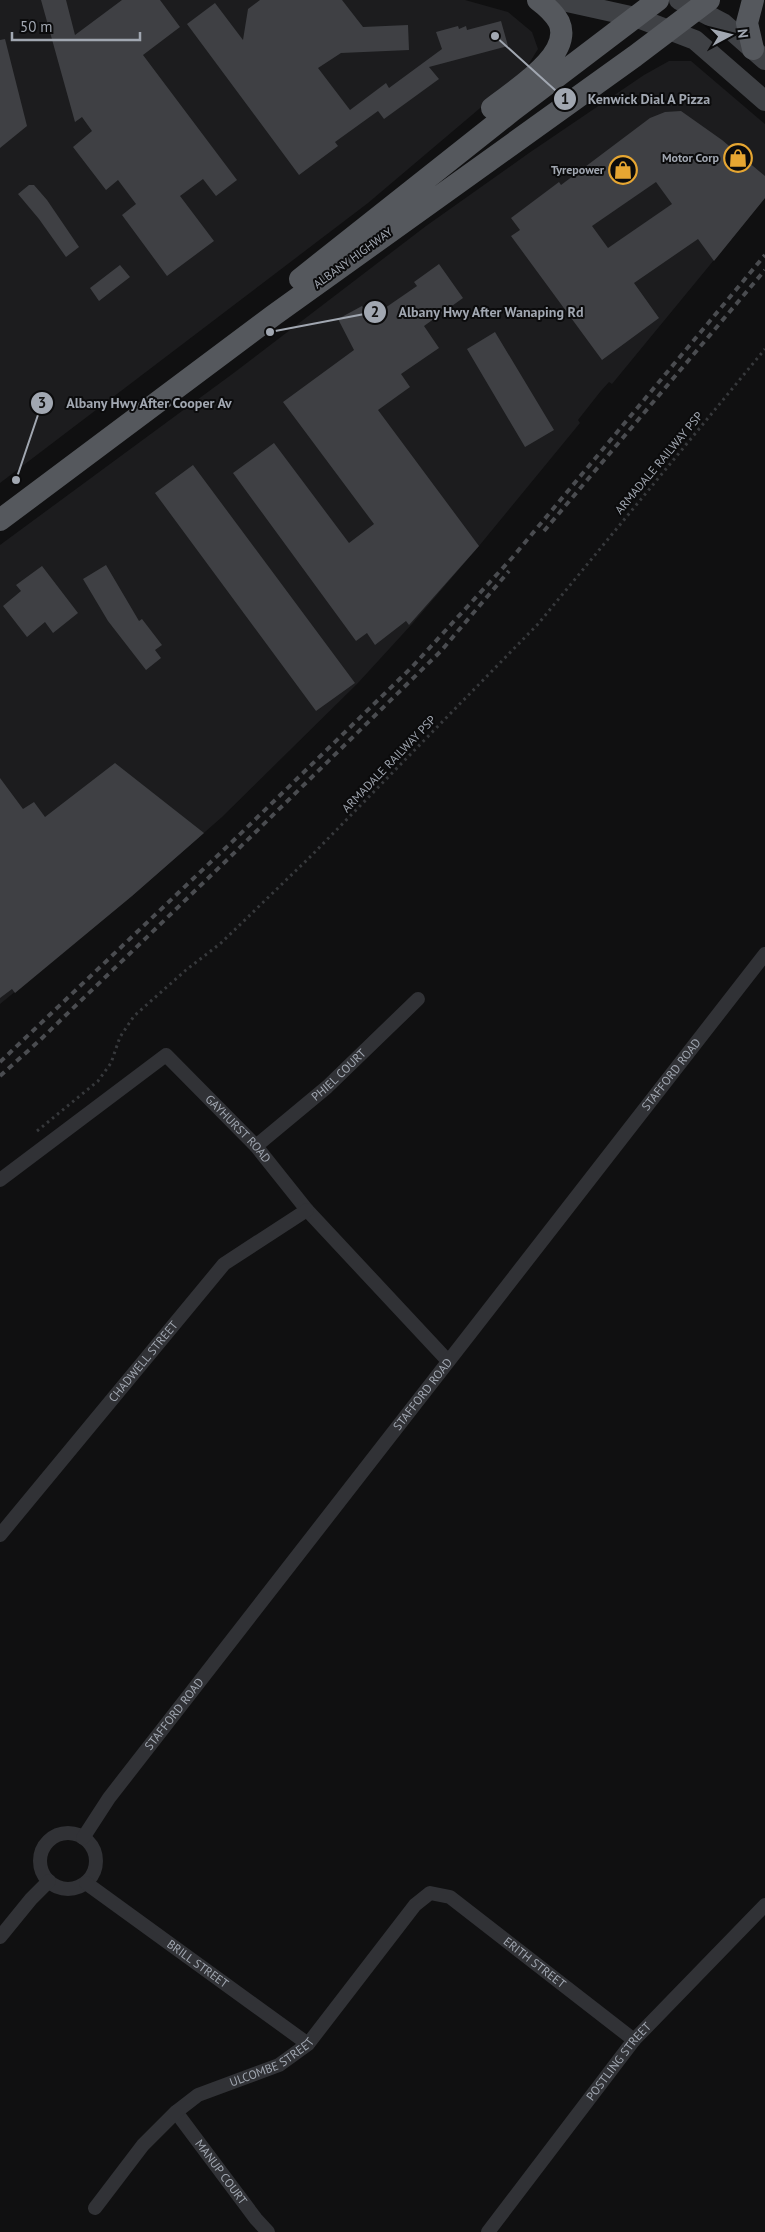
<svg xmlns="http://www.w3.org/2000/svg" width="765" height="2232" font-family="'PT Sans',sans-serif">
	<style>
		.built { fill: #1c1c1e }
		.building { fill: #3f4044; fill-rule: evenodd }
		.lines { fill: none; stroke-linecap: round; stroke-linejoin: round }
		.path { stroke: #37393c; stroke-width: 3; stroke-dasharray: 2.5 4; stroke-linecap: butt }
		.minor { stroke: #313236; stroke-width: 14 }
		.secondary { stroke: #3f4145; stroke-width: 20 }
		.trunk { stroke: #55585d; stroke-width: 22 }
		.rail { stroke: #4a4c50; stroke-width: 4; stroke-dasharray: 6 5; stroke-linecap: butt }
		.labels { text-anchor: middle; stroke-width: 4; stroke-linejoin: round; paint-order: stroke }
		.poi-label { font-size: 12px; font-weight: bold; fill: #a1a7b1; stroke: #0b0b0c; text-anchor: end }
		.street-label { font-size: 12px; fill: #a1a7b1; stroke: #0b0b0c }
		.leader { fill: none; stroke: #a1a7b1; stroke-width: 2 }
		.callout-dot { fill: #a1a7b1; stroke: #0b0b0c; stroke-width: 2 }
		.mark-label { font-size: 15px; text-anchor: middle; font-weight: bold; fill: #111 }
		.callout-label { font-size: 14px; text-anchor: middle; font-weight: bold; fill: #a1a7b1; stroke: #0b0b0c; stroke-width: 4; stroke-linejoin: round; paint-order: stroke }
	</style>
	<rect width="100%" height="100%" fill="#101011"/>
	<path class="built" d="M0 0H465L508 12 532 32 538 49 525 70 368 203 0 483Z
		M669 61H691L765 124V198L612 384 609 382 600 392 578 420 580 423 479 546 412 624 357 684 222 817 132 896 0 1004V545L235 372 426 226 529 153 644 75Z"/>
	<path class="building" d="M41 0H66L75 35 122 0H160L180 27 143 55 237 180 216 196 203 179 180 196 214 241 167 276 122 215 136 204 118 180 106 190 73 147 92 131 82 117 75 122Z
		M260 0H342L363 27 408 25 409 50 341 53 318 68 350 110 386 83 389 88 442 49 436 32 458 26 459 29 466 26 467 30 501 21 508 46 429 67 439 79 384 119 378 111 335 142 338 146 299 175 187 24 215 3 243 40 248 9Z
		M5 39 27 126 0 148V40Z
		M681 111 722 140 765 176V198L714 261 698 239 634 283 659 318 602 360 511 236 520 230 511 218 559 182 561 185 650 118 665 112ZM656 182 672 204 608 248 592 226Z
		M29 185H34L47 200 79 247 66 257 39 219 18 194Z
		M439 264 463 298 424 326 439 348 401 374 410 387 378 410 479 546 409 625 406 621 375 645 367 633 356 641 233 473 274 443 349 543 374 524 283 402 354 350 338 319 362 306 369 319 417 286 414 282Z
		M120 265 130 277 99 301 90 288Z
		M495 332 554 430 525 447 467 349Z
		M193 465 355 683 316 711 155 493Z
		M106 565 139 621 142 619 162 645 155 650 161 658 146 670 108 621 83 579Z
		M42 566 78 613 53 633 45 622 27 637 3 606 21 591 16 585Z
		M115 763 204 833 132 896 15 993 12 989 0 998V778L23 809 34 802 45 817Z"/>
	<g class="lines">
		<path class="path" d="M37 1131 98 1081 111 1063 120 1037 134 1016 186 970 221 943 310 857 538 624 765 349"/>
		<g class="minor">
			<path id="s1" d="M256 1146 327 1087 418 999"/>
			<path id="s2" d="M0 1180 166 1055 256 1146 307 1210 448 1361"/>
			<path id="s3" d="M0 1535 224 1264 307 1210"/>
			<circle cx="68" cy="1861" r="28"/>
			<path id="s4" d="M83 1838 109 1798 765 954"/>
			<path id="s5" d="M86 1883 308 2044"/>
			<path d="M0 1937 31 1899 49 1881"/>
			<path id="s6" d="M176 2112 256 2219 268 2232"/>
			<path id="s7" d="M95 2208 143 2145 176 2112 198 2095 279 2065 308 2044 415 1905 430 1893 450 1897 634 2040"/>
			<path id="s8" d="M488 2232 634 2040 765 1905"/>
		</g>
		<path class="secondary" d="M558 0 635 17 695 40 765 101
			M679 0 723 23 765 60"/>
		<path class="trunk" d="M753 49 747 23 753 0
			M492 108C513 91 574 55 559 22 554 13 546 6 538 0
			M300 279 512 111 658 0
			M0 520 274 315 635 56 709 0"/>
		<path class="rail" d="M544 531 765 270
			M0 1062 234 840 412 667 512 558 765 255
			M0 1076 39 1041 228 859 441 651 509 571"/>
	</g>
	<defs>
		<symbol id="shop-ring" viewBox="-11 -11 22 22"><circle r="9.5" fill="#0b0b0c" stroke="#e6a632" stroke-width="1.5"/><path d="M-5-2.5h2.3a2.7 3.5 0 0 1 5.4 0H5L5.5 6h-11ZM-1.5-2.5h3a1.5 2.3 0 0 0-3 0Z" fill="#e6a632"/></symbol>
	</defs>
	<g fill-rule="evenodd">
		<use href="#shop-ring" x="722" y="142" width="32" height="32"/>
		<use href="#shop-ring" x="607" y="154" width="32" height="32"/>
	</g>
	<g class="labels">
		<g class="poi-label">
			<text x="719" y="162">Motor Corp</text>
			<text x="604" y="174">Tyrepower</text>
		</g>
		<g class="street-label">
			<text transform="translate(353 258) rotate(-36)" y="4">ALBANY HIGHWAY</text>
			<text transform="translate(659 463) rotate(-50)" y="4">ARMADALE RAILWAY PSP</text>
			<text transform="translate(389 764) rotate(-46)" y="4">ARMADALE RAILWAY PSP</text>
			<text dy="4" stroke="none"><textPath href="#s1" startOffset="109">PHIEL COURT</textPath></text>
			<text dy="4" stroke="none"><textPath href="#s4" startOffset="964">STAFFORD ROAD</textPath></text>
			<text dy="4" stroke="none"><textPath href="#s2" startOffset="311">GAYHURST ROAD</textPath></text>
			<text dy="4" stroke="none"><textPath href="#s3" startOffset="225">CHADWELL STREET</textPath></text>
			<text dy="4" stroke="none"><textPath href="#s4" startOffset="559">STAFFORD ROAD</textPath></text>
			<text dy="4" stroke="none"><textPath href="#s4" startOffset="154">STAFFORD ROAD</textPath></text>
			<text dy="4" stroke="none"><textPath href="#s7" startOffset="598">ERITH STREET</textPath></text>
			<text dy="4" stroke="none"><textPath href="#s5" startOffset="138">BRILL STREET</textPath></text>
			<text dy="4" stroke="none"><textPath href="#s7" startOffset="235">ULCOMBE STREET</textPath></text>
			<text dy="4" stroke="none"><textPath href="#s8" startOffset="215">POSTLING STREET</textPath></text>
			<text dy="4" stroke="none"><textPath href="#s6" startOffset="75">MANUP COURT</textPath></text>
		</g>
	</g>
	<path class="leader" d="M495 36L565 99M270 332L375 312M16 480L42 403"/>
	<g class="callout-dot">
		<circle cx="495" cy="36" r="5"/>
		<circle cx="270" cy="332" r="5"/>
		<circle cx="16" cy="480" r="5"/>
		<circle cx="565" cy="99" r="12"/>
		<circle cx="375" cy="312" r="12"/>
		<circle cx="42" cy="403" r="12"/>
	</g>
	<g class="mark-label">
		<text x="565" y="104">1</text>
		<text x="375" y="317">2</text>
		<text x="42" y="408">3</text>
	</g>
	<g class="callout-label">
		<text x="649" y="104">Kenwick Dial A Pizza</text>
		<text x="491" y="317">Albany Hwy After Wanaping Rd</text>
		<text x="149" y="408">Albany Hwy After Cooper Av</text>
	</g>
	<g transform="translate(730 35) rotate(83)" stroke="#0b0b0c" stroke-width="4" paint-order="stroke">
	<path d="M0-4L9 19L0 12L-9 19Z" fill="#a1a7b1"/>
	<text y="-8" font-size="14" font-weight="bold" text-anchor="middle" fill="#a1a7b1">N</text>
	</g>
	<path d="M12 32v8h128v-8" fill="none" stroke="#a1a7b1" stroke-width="2.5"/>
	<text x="20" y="32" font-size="15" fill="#a1a7b1" stroke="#0b0b0c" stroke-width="4" paint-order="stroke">50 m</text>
</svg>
